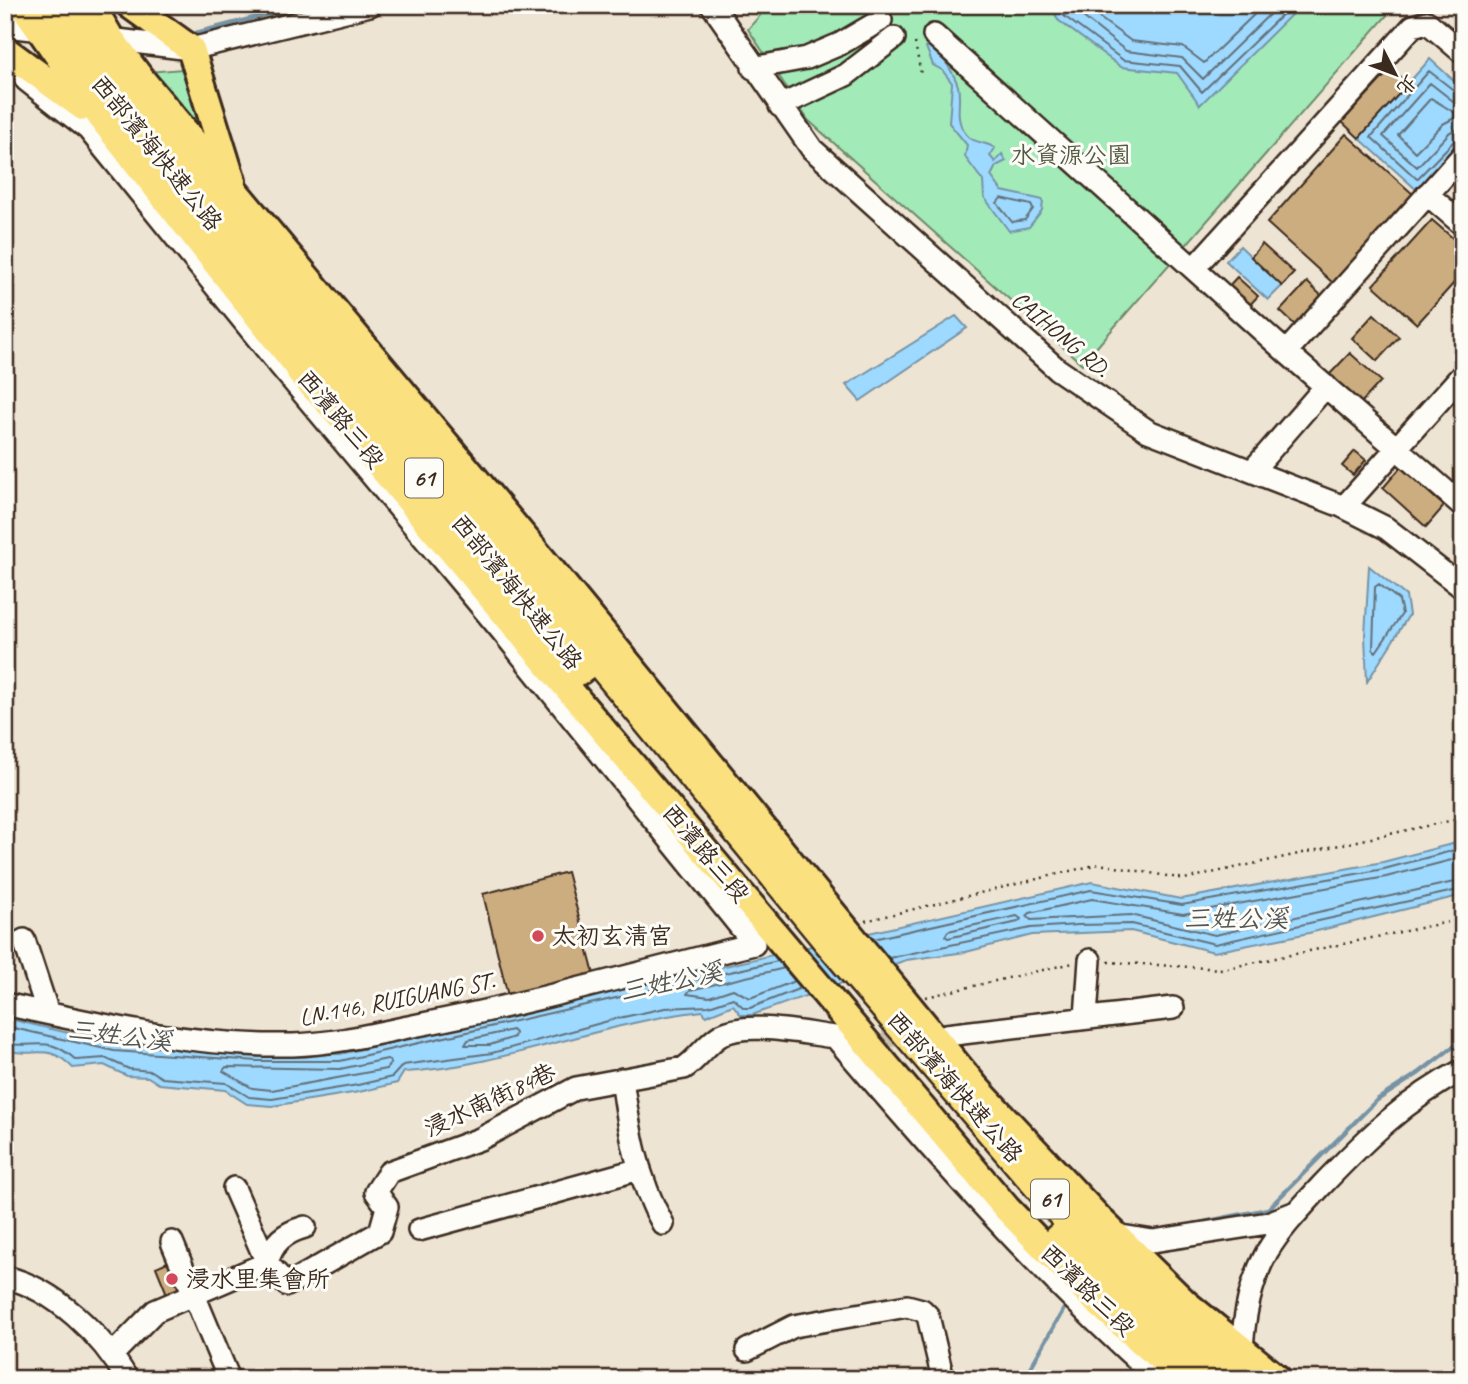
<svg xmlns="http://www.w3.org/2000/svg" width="1468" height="1384" font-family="Caveat,'LXGW WenKai TC',sans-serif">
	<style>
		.green { fill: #a2eab8; stroke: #6e8a6b; stroke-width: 2 }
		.water { fill: #9ed9ff; stroke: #7693a5; stroke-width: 2 }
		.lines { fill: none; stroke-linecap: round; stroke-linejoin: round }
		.shore { stroke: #637078; stroke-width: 2 }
		.stream { stroke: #7693a5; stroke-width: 4.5 }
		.building { fill: #ccad80; stroke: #3b2a1e; stroke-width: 2 }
		.minor-tunnel { stroke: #cabfaf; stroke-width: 21; stroke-dasharray: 21 10; stroke-linecap: butt }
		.minor-casing { stroke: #3b2a1e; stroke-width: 26 }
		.major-casing { stroke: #3b2a1e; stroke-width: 32 }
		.highway-casing { stroke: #3b2a1e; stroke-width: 35 }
		.path { stroke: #3b2a1e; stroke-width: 2.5; stroke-dasharray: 2 5; stroke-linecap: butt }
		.minor { stroke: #fdfcf7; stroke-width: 21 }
		.major { stroke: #fbe080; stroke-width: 26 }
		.highway { stroke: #fbe080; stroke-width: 30 }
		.poi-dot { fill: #d1495b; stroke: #fdfcf7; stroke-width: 2.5 }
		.labels { text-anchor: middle; stroke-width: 6; stroke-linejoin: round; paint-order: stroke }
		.shield { fill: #fdfcf7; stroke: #75695f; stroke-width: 2 }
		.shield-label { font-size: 23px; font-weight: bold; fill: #3b2a1e }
		.street-label { font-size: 24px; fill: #3b2a1e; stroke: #fdfcf7 }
		.park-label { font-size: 24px; fill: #555a44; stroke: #fdfcf7 }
		.poi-label { font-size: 24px; fill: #3b2a1e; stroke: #fdfcf7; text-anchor: start }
		.water-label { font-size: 26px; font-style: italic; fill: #545656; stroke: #fdfcf7 }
	</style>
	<rect width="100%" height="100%" fill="#eee4d3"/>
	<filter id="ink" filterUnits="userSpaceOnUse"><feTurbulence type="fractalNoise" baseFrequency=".0143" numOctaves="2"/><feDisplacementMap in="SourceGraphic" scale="14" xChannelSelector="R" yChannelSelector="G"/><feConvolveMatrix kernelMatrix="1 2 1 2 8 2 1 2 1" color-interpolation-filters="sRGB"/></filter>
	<g filter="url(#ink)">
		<path class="green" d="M769 5H1396L1082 364 808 120 748 29Z
			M182 69 203 140 147 72Z"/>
		<path class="water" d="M1051 5H1301L1200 105 1177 73 1121 67 1058 20Z
			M931 43C942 56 953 70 958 86 962 103 953 118 966 134 973 144 985 141 995 148L990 156 995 162 1002 154 1006 161 996 166 991 176 1002 191 1043 200 1042 210 1029 227 1009 231 984 197 983 181 965 157 967 145 949 123 952 83 942 70 933 65 926 47Z
			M1430 59 1463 89V141L1418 191 1359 138Z
			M1240 246 1282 286 1268 300 1226 261Z
			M956 316 967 328 860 401 846 385Z
			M1369 566 1406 596 1409 615 1367 682 1365 636Z
			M1463 841V895L1309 933 1214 952 1131 931 1032 935 966 952 906 960 752 1015H741L733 1005 706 1016 703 1011C601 1022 506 1066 404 1072L397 1083 359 1092 272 1106 247 1104 225 1090 159 1084 148 1077 127 1076 104 1065 73 1068C47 1041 36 1059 5 1050V1018L115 1044 258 1054H340L1092 882 1181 899 1383 862Z"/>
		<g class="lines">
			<path class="shore" d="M1059 5 1064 16 1123 60 1180 66 1202 92 1292 5
				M1068 5 1126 51 1182 58 1203 79 1279 5
				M1082 5 1131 41 1183 47 1204 63 1264 5
				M1463 94 1456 92 1429 71 1371 137 1417 179 1455 140 1463 137
				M1431 98 1455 113 1456 117 1443 124 1415 152 1398 135Z
				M1463 102 1453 101 1430 83 1383 136 1417 167 1450 132 1463 128
				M1001 198 1031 205 1033 209 1025 220 1012 222 997 203Z
				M1379 584 1399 600 1402 614 1376 652 1373 649 1375 587Z
				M1463 857 1386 877 1183 914 1092 899 1030 913 1027 916 1031 920 1131 915 1215 935 1463 880
				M1017 916 1021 919 1018 922 948 938 945 936 948 931Z
				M873 939 1091 890 1182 905 1384 869 1463 848
				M889 958 1031 928 1078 925 1132 924 1215 944 1463 889
				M785 968 690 990 687 994 709 997 733 989 750 998 795 981
				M5 1026 114 1051 258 1061H340L778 961
				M512 1030 515 1033 514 1037 490 1045H465L468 1040Z
				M5 1044C41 1048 47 1035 76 1060L105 1058 129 1069 151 1071 162 1078 226 1083 249 1097 272 1099 358 1085 392 1077 403 1065 492 1053 619 1018 665 1008 709 1006 733 998 744 1008H750L801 988
				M387 1059 391 1063 386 1069 272 1090 252 1088 223 1071 226 1067 340 1069Z"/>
			<path class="stream" d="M196 33 303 5
				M1194 1224 1268 1209 1377 1100 1419 1073 1463 1039
				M1024 1379 1065 1307"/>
		</g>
		<path class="building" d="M1391 69 1408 84 1359 138 1342 122Z
			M1346 134 1414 195 1334 284 1267 223Z
			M1432 220 1463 247V273L1417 324 1373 285Z
			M1262 244 1294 273 1282 286 1251 257Z
			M1237 277 1258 296 1246 309 1225 290Z
			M1307 282 1325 299 1298 328 1280 311Z
			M1374 314 1399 337 1377 361 1352 338Z
			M1350 353 1381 381 1361 403 1329 375Z
			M1355 451 1366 460 1353 475 1342 466Z
			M1401 467 1444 506 1426 527 1383 488Z
			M567 872 595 978 508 996 483 894Z
			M174 1259 188 1291 169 1299 156 1267Z"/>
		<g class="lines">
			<path class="minor-tunnel" d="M851 1037 920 1036"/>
			<defs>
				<path id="minor" d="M712 5 812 149 1057 369 1148 431 1344 507 1386 528 1463 588
					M5 26 52 31
					M934 35 1286 352 1463 506
					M101 38 191 49 370 5
					M753 68 807 58 840 44 881 20
					M780 106 846 75 894 38
					M1427 194 1463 225
					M1194 268 1413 26 1427 22 1463 53
					M1286 352 1463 155
					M1253 470 1326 386
					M1344 507 1463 374
					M24 940 48 1013
					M5 1004C100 1025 195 1047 293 1045 333 1044 374 1034 413 1026 528 1004 641 972 754 944L501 630 276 361 88 129 26 80
					M1086 1017 1090 960
					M946 1035 1173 1008
					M622 1079C629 1129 637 1179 663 1224
					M234 1188 267 1263
					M419 1230 640 1169
					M1115 1235 1153 1241 1268 1223 1296 1212
					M172 1242 229 1379
					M267 1263C273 1242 284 1233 305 1227
					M5 1277C55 1289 102 1335 127 1379
					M747 1350 794 1326 907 1306 922 1310 928 1316 943 1379
					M1242 1350C1244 1315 1250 1283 1267 1252 1281 1228 1303 1206 1322 1185 1365 1140 1406 1099 1463 1070
					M113 1354 155 1311 267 1263 287 1285 380 1232 387 1207 376 1192 389 1172 480 1139 576 1088 684 1068C698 1059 706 1044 721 1035 746 1020 806 1034 835 1037 937 1157 1040 1274 1158 1379"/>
				<path id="major" d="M23 5 103 120 314 387
					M91 5 111 39 141 79 562 583 976 1088 1099 1219 1185 1303 1278 1379
					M130 5 191 49 232 181
					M5 50 83 107
					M370 454 1007 1209 1097 1302 1184 1379"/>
				<path id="highway" d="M48 5 61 31 111 99 479 546
					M71 5 87 36 828 940 1077 1230 1248 1379
					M302 372 390 466
					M458 538 580 669
					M1059 1239 1178 1351 1214 1379"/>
			</defs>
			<use href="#minor" class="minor-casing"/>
			<use href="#major" class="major-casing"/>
			<use href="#highway" class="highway-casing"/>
			<path class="path" d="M915 43 921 74
				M865 921 1099 864 1184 879 1463 818
				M1108 962 1223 969 1463 919
				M926 997 1073 963"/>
			<use href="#minor" class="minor"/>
			<use href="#major" class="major"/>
			<use href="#highway" class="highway"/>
		</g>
	</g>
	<g class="poi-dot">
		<circle cx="538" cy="936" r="7"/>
		<circle cx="172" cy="1279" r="7"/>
	</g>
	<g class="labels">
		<g class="shield">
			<rect x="405" y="458.5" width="38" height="39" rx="5"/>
			<rect x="1031" y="1179.5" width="38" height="39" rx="5"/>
		</g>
		<g class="shield-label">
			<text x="424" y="486">61</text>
			<text x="1050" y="1207">61</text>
		</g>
		<g class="street-label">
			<text transform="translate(157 153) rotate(51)" y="8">西部濱海快速公路</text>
			<text transform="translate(1061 334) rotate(40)" y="8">CAIHONG RD.</text>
			<text transform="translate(341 419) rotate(50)" y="8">西濱路三段</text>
			<text transform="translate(517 592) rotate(51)" y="8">西部濱海快速公路</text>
			<text transform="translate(706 853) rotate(50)" y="8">西濱路三段</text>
			<text transform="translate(397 999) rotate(-11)" y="8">LN.146, RUIGUANG ST.</text>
			<text transform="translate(955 1087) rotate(49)" y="8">西部濱海快速公路</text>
			<text transform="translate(490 1100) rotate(-25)" y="8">浸水南街84巷</text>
			<text transform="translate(1088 1290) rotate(44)" y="8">西濱路三段</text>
		</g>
		<g class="park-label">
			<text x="1071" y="163">水資源公園</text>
		</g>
		<g class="poi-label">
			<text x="552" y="944">太初玄清宮</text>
			<text x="186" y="1287">浸水里集會所</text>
		</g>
		<g class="water-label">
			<text x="1236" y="927">三姓公溪</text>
			<text transform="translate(671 981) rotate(-12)" y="9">三姓公溪</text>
			<text transform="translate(120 1035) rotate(7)" y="9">三姓公溪</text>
		</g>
	</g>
	<rect width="1468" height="1384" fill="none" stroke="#fdfcf7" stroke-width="28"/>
	<rect x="14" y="14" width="1440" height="1356" fill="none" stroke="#3b2a1e" stroke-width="2.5" filter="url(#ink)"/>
	<g transform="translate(1395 74) rotate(132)" stroke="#fdfcf7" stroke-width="5" paint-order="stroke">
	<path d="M0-5L12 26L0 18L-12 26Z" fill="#3b2a1e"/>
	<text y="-10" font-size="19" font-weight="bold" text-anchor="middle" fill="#3b2a1e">北</text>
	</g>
</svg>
